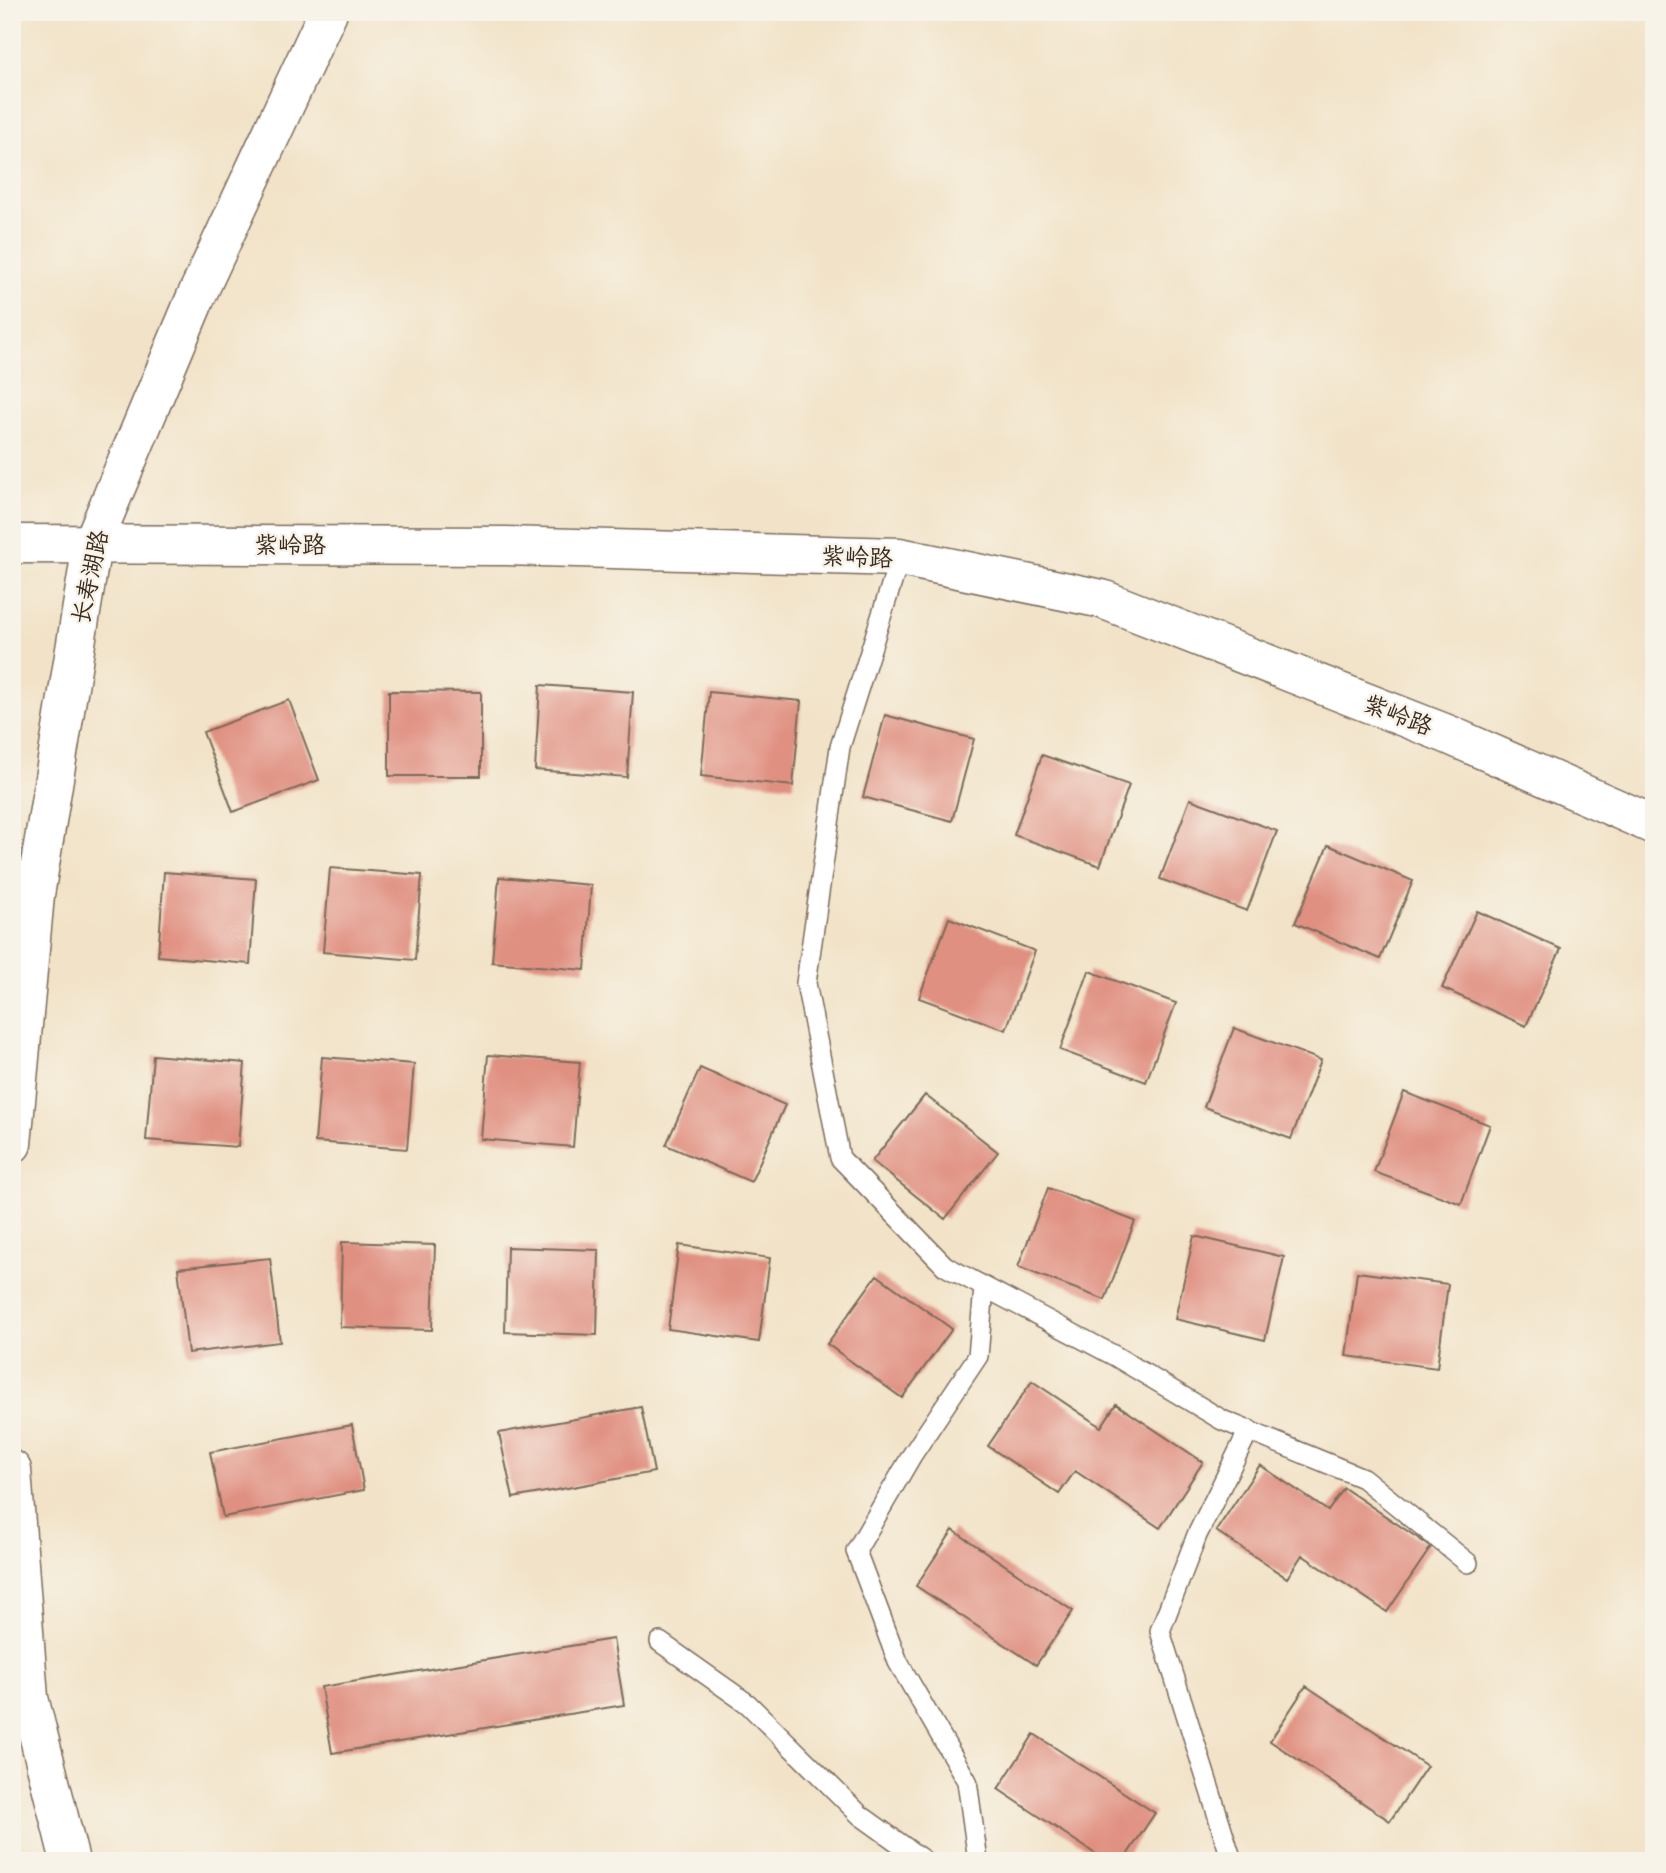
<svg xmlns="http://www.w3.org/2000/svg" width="1666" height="1873" font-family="'Comic Neue','LXGW WenKai TC',sans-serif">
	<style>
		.building { fill: #e09081 }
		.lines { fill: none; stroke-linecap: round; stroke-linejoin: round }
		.service-casing { stroke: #7b6b5a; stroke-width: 22 }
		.tertiary-casing { stroke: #7b6b5a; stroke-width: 41 }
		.service { stroke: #fff; stroke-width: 19 }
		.tertiary { stroke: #fff; stroke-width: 38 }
		.labels { text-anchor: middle; stroke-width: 5; stroke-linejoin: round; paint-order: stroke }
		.street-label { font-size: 24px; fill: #3b2a1e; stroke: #f7f3e8 }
	</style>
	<rect width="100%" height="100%" fill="#f7f3e8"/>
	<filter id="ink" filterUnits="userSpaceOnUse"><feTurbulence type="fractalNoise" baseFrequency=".0143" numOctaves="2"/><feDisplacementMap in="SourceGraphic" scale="14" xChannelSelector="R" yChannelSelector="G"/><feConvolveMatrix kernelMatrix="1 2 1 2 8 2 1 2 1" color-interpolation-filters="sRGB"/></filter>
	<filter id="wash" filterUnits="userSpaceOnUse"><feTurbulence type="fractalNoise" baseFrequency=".00686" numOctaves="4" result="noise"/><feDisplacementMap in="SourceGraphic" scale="28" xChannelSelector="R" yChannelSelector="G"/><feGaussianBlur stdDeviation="1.57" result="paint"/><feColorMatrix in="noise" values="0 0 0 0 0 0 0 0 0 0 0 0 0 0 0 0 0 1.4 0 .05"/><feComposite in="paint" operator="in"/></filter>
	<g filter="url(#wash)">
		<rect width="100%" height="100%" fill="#f2e3c8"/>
		<g id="blocks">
			<path class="building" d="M540 685 633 692 627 777 535 770Z
				M389 691 481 692V776H389Z
				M709 692 801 701 793 786 701 776Z
				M289 700 319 780 233 812 203 732Z
				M885 715 974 739 952 821 863 797Z
				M1042 755 1129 785 1100 866 1014 835Z
				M1190 799 1277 831 1247 911 1160 879Z
				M1328 845 1413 881 1380 959 1295 923Z
				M330 868 422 875 415 960 323 952Z
				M164 872 256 879 250 964 158 956Z
				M499 877 591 885 585 970 492 962Z
				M1477 911 1561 949 1526 1026 1442 988Z
				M949 918 1035 951 1006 1030 919 998Z
				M1089 971 1176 1003 1146 1082 1060 1050Z
				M1234 1028 1321 1060 1291 1139 1204 1107Z
				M153 1055 245 1063 238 1147 146 1140Z
				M488 1055 580 1062 573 1147 481 1139Z
				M322 1057 414 1064 407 1149 315 1142Z
				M700 1068 785 1105 751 1182 666 1145Z
				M1404 1092 1490 1125 1461 1204 1374 1172Z
				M925 1095 998 1152 945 1219 872 1161Z
				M1048 1188 1135 1221 1105 1300 1018 1267Z
				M1194 1236 1284 1257 1265 1340 1175 1319Z
				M342 1242 435 1245 432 1330 340 1327Z
				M679 1245 770 1258 759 1342 668 1329Z
				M507 1247 599 1250 597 1335 505 1332Z
				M270 1258 280 1342 188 1353 178 1268Z
				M1357 1272 1448 1284 1437 1368 1346 1356Z
				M877 1275 952 1329 902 1398 827 1344Z
				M1032 1381 1101 1427 1116 1404 1203 1462 1160 1528 1075 1471 1059 1494 988 1446Z
				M641 1407 654 1472 513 1498 499 1433Z
				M352 1425 364 1490 223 1517 210 1452Z
				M1260 1465 1328 1511 1344 1488 1431 1547 1387 1612 1302 1555 1287 1578 1216 1531Z
				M953 1530 1073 1611 1036 1665 916 1586Z
				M613 1639 624 1705 332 1753 321 1687Z
				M1306 1686 1427 1766 1390 1821 1270 1741Z
				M1034 1734 1155 1813 1123 1861H1106L998 1789Z"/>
		</g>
	</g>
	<g filter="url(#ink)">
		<use href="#blocks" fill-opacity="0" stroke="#7b6b5a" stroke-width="2"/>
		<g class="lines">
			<defs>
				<path id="service" d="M900 557 840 747 806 983 840 1158 945 1266 1115 1356 1222 1420 1363 1478 1468 1563
					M660 1642 748 1704 860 1815 924 1861
					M978 1861 967 1781 898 1662 856 1551 912 1455 978 1356 984 1288
					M1232 1861 1160 1631 1197 1535 1249 1430"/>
				<path id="tertiary" d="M12 544 505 546 900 557 1102 599 1447 734 1654 825
					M12 1144 35 895 92 545 195 299 328 12
					M12 1470 29 1698 70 1861"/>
			</defs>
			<use href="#service" class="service-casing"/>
			<use href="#tertiary" class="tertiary-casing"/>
			<use href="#service" class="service"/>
			<use href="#tertiary" class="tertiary"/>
		</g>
	</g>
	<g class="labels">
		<g class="street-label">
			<text x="290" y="553">紫岭路</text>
			<text transform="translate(857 557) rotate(2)" y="8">紫岭路</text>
			<text transform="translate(90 577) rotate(-78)" y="8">长寿湖路</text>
			<text transform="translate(1398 715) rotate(21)" y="8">紫岭路</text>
		</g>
	</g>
	<rect width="1666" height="1873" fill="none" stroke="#f7f3e8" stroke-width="42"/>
</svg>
